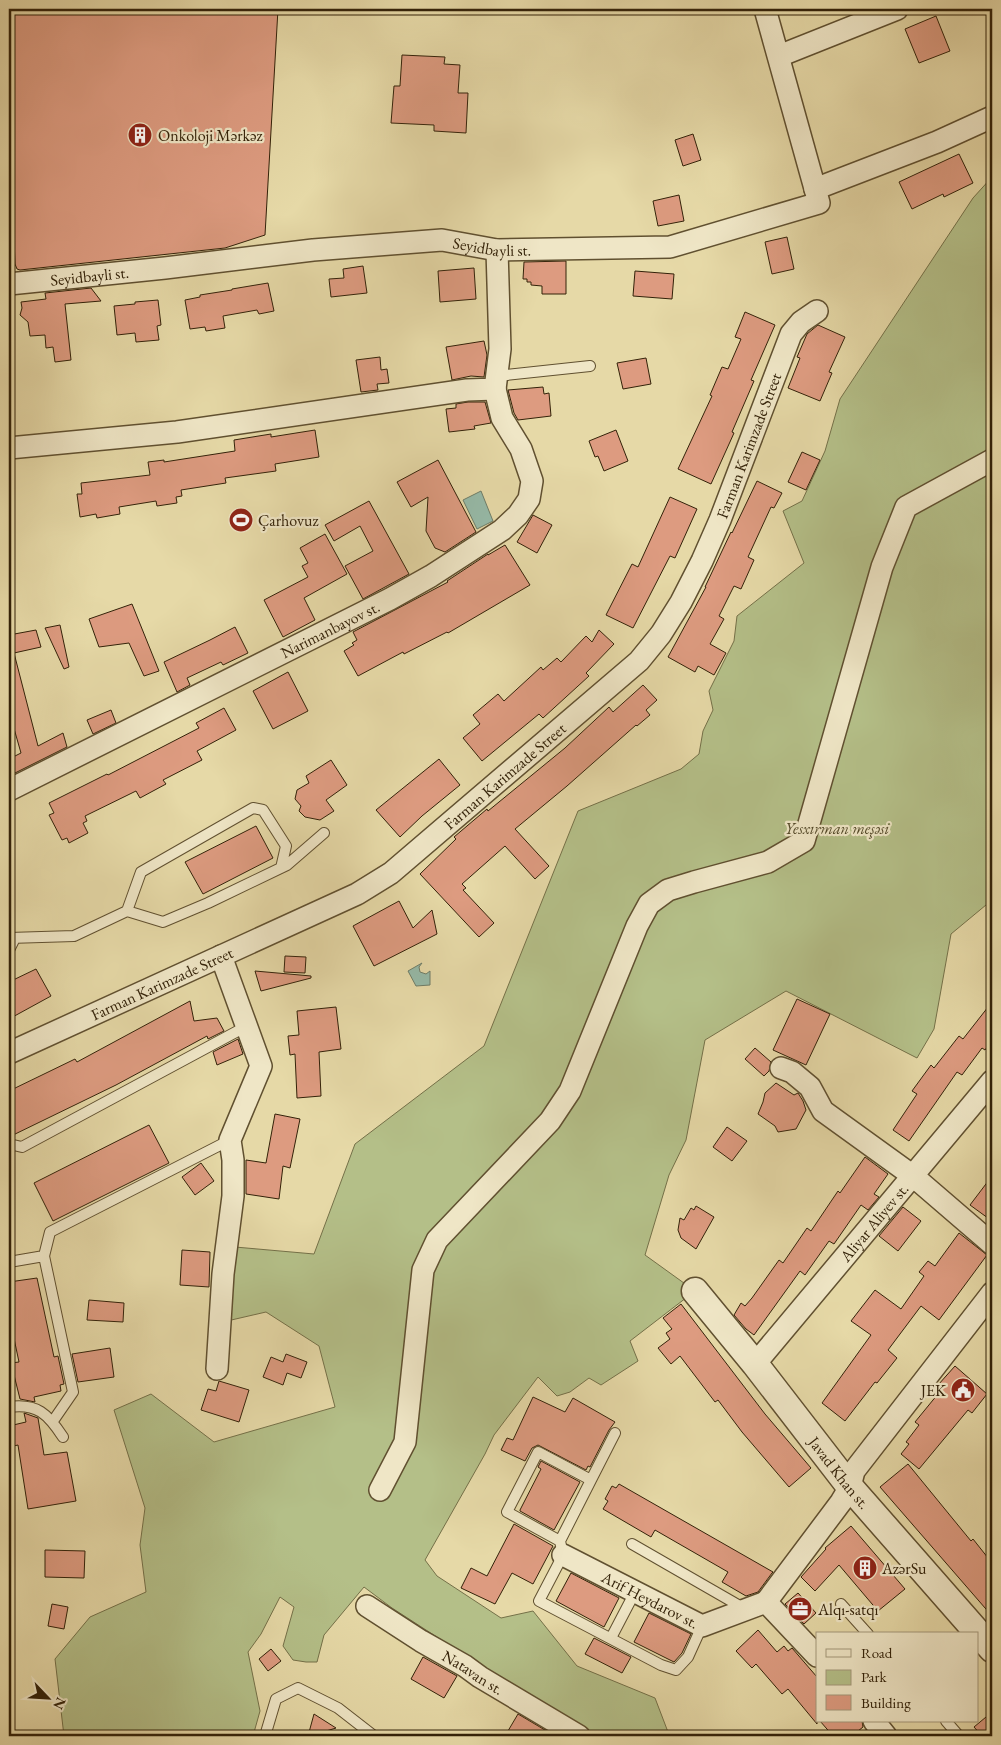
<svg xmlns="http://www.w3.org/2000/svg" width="1001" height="1745" font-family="'EB Garamond',serif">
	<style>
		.green { fill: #b4bf88; stroke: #747048 }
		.water { fill: #96baa8; stroke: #6e7d68 }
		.building { fill: #dd9b80; stroke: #332209 }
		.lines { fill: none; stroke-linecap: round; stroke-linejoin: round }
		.service-casing { stroke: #605030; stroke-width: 12 }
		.minor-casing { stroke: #605030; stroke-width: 24 }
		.tertiary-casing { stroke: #605030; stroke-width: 29 }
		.service { stroke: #efe6c6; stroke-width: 10 }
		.minor { stroke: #efe6c6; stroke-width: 21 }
		.tertiary { stroke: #efe6c6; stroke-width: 26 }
		.labels { text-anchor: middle; stroke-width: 4.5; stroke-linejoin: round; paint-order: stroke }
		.poi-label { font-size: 16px; fill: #332209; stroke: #efe6c6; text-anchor: start }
		.street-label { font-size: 16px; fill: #332209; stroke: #efe6c6 }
		.park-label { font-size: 16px; font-style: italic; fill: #534929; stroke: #efe6c6 }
	</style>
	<rect width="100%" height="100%" fill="#e6d9a7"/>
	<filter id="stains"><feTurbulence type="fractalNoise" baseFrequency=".004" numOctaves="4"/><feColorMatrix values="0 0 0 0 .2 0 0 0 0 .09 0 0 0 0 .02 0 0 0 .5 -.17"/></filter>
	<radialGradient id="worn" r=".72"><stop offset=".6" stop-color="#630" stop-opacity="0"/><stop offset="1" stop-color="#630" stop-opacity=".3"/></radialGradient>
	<path class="green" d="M992 177V576L986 582 992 585V900L951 934 934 1029 917 1058 786 991 705 1040 686 1140 669 1175 645 1255 695 1291 630 1341 638 1361 601 1385 589 1378 570 1392 557 1396 538 1377 494 1435 485 1454 425 1560 437 1576 501 1618 533 1611 577 1666 655 1698 668 1732 666 1736H599L542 1705 392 1608 364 1587 324 1635 317 1662H306L293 1660 283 1646 294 1607 280 1597 261 1634 248 1652 260 1711 253 1736H64L55 1659 90 1617 146 1592 140 1545 145 1508 114 1410 151 1394 214 1442 335 1407 319 1346 266 1312 227 1321 235 1247 314 1254 355 1144 484 1046 578 811 681 769 699 754 703 731 713 710 709 691 734 641 737 616 804 563 783 511 802 501 825 451 840 399 973 198Z"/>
	<path class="water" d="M481 491 493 521 477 529 463 500Z
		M422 963 419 967 420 972 426 974 430 971V985L416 986 408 971Z"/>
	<path class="building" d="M9 9H278L265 235 225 248 20 270 17 269 15 264 9 109Z
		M936 16 950 51 919 63 905 29Z
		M402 55 445 57 444 64 460 65 458 93H468L466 133 434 131V125L391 123 394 86H400Z
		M693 134 701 160 683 166 675 140Z
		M959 154 973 183 944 197 943 194 912 209 899 182Z
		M679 195 684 221 658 226 653 201Z
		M787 237 794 269 772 274 765 242Z
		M566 261V294H542V286L531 285V282H527V279H523L524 262Z
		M363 266 367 293 331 297 329 279 344 278 343 269Z
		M474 268 476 299 440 302 438 271Z
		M635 271 674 274 672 299 633 296Z
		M268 283 274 311 259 314 257 310 223 316 225 328 206 331 205 327 190 329 185 300 200 297V295L232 290V289Z
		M91 288 101 301 65 304 71 360 55 362 53 347 46 348 45 335 30 336 28 322 20 315 22 308 21 302 46 299 45 293Z
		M158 300 161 325 157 326 159 340 136 342 135 333 117 335 114 306 135 304V302Z
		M745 312 775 325 751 380 754 381 732 432 734 433 711 484 678 469 712 396 710 395 722 367 728 369 741 339 735 337Z
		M818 325 845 337 829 372 832 373 820 401 788 388 800 358 797 357 807 334Z
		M484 341 487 355 484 377 471 376 452 380 446 347Z
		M380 357 381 370 387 369 389 383 377 384 378 390 361 392 356 360Z
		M646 358 651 384 623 389 617 363Z
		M543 387 544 394 549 393 551 416 518 420 514 413 508 390Z
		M468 402H485L491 423 474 426 475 429 449 432 446 409 456 408V404Z
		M315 430 319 457 275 464 276 471 225 478 226 483 181 490 182 496 176 497 177 503 157 506 156 501 119 507 120 514 97 518 96 514 80 517 77 494H82L81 483 150 475 148 462 164 460V462L235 451 234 440 271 434V437Z
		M616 430 628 461 604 471 598 456 595 457 589 441Z
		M802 452 820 460 806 490 788 482Z
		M438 460 476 532 445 552 435 548 426 531 428 497 411 507 397 482Z
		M757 481 782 493 774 508 771 507 748 557 754 560 741 589 734 586 719 616 724 619 710 644 726 653 714 675 698 666 695 672 668 657 706 587H705L731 532 732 533Z
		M670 497 697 509 675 558 670 556 633 628 606 615 632 564 638 567Z
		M369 501 409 574 363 599 345 566 373 551 360 526 334 541 325 525Z
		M533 515 552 525 537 553 517 542Z
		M325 534 347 574 304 598 315 620 283 637 264 600 308 577 302 566 308 563 300 548Z
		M505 545 530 585 448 633 447 632 404 654 403 652 358 676 344 651 354 645 352 643 357 640 353 632 448 582 447 581 488 554V555Z
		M132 604 159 671 144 676 129 643 99 647 89 619Z
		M60 625 69 667 64 669 45 628Z
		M235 627 248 653 223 665 221 662 187 678 190 685 177 692 164 662 210 640Z
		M36 630 41 647 14 653 38 746 63 733 67 747 9 776V759L21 753 9 711V635Z
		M599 630 614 644 586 673 589 676 543 718 539 714 482 761 463 738 480 724 473 715 498 694 504 701 541 667 543 670 557 658 561 662 586 636 592 642Z
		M288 672 308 711 273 729 253 691Z
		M643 685 657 700 646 710 650 715 637 726 636 725 567 786 515 829 549 866 535 879 505 846 462 884 466 888 463 890 494 923 479 937 420 874 456 839 454 837 487 809 488 811 565 748 609 707 613 712Z
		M224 708 236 730 197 751 202 760 163 780 166 784 140 798 136 791 85 816 87 821 83 823 88 833 69 843 67 838 62 840 49 815 54 813 49 803 107 774 108 775 199 728 196 723Z
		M111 710 116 723 93 734 87 720Z
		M439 759 460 785 422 816 400 837 376 810Z
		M331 760 347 785 326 800 334 811 320 820 305 817 299 811 301 806 295 799 297 790 309 783 306 776Z
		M256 826 273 858 203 894 185 862Z
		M399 901 413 928 432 910 437 934 374 966 353 926Z
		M285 956 306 957 305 973 284 972Z
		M36 969 51 996 9 1019V982Z
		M255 971 311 976V978L261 991Z
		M797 999 830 1014 806 1065 773 1050Z
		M190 1001 194 1021 217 1018 224 1031 208 1039 207 1036 116 1085 9 1137V1091L75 1059 77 1062Z
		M992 1002V1040L985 1050 982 1048 962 1075 957 1072 909 1141 893 1130 917 1094 912 1091 931 1065 934 1068 959 1036 963 1039Z
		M336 1007 341 1049 319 1052 321 1096 297 1098 295 1054 290 1055 288 1036 299 1035 297 1011Z
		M238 1039 243 1054 217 1065 213 1052Z
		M755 1048 771 1062 769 1071 764 1076 745 1059Z
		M776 1083 794 1095 798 1093 803 1101 806 1110 796 1129 778 1132 775 1126 758 1114 763 1102 765 1093Z
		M275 1114 300 1119 290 1168 283 1166 279 1199 246 1194V1160L266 1163Z
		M149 1125 169 1163 53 1221 34 1183Z
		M727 1127 747 1141 732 1161 713 1147Z
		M865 1157 888 1174 874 1194 879 1197 868 1210 861 1205 834 1244 829 1241 805 1275 800 1271 754 1335 746 1329 734 1315 741 1303 745 1306 752 1298 779 1260 783 1263 807 1228 811 1231 838 1191 840 1193Z
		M201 1163 214 1181 195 1195 182 1177Z
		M992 1176V1221L970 1205Z
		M696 1206 714 1217 696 1249 681 1238 678 1230 680 1218 684 1220 691 1208 694 1210Z
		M903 1207 921 1221 898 1251 879 1236Z
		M959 1233 987 1255 939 1320 921 1306 888 1350 897 1358 877 1383 875 1382 845 1421 822 1403 871 1335 851 1321 875 1290 901 1309 924 1276 919 1272 928 1261 935 1266Z
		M182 1250 210 1252 209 1287 180 1285Z
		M37 1278 54 1357 58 1356 64 1384 60 1385 61 1391 34 1397 35 1402 20 1399 11 1363 19 1362 12 1329H9V1282Z
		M89 1300 124 1303 123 1322 87 1320Z
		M681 1304 765 1414 811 1468 789 1487 742 1432 718 1400 715 1402 680 1356 671 1364 658 1348 670 1339 666 1333 672 1329 663 1318Z
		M110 1348 114 1377 78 1382 72 1354Z
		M286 1354 307 1362 301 1378 287 1373 283 1385 263 1377 271 1357 283 1362Z
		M955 1366 987 1394 972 1413 968 1410 919 1469 901 1454 909 1444 906 1442 919 1425 915 1422 942 1389 938 1385Z
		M219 1381 249 1390 239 1422 201 1410 208 1389 216 1391Z
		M533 1397 565 1412 573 1398 615 1422 609 1430 590 1467 588 1466 586 1470 538 1445 532 1448 525 1461 501 1450 507 1438 513 1440Z
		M24 1413 38 1418 44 1455 67 1452 76 1501 28 1509 18 1445 9 1447V1426L26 1422Z
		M541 1461 580 1482 554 1530 520 1511V1510L541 1469 538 1467Z
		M908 1464 971 1541 973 1539 992 1563V1616L880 1487Z
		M619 1484 773 1572 772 1573 758 1592 746 1596 722 1582 728 1572 655 1530 651 1537 603 1509 608 1501 605 1499 612 1486 616 1488Z
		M514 1524 553 1546 533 1584 512 1573 495 1604 461 1588 471 1568 487 1576Z
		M851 1526 905 1589 878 1611 839 1565 815 1591 801 1577 826 1549 825 1548Z
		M45 1550 85 1551 84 1578 45 1577Z
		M571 1573 619 1598 604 1627 556 1601Z
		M798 1593 816 1613 804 1624 785 1604Z
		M52 1604 68 1607 64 1629 48 1626Z
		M649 1613 691 1634 682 1653 674 1662 634 1642Z
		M758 1630 777 1652 784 1646 788 1651 792 1648 817 1677V1724L788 1689 782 1694 756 1664 752 1668 736 1651Z
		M594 1638 631 1657 622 1673 585 1654Z
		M271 1649 281 1661 268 1671 259 1659Z
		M423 1657 457 1676 444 1698 411 1679Z
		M992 1712V1736H982L974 1727Z
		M314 1714 336 1728 323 1732 321 1736H308Z
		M518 1714 555 1736H505Z
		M820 1721H862L863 1727 852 1736H833Z"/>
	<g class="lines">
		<defs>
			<path id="service" d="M497 376 590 366
				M127 911 141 872 253 808 263 810 286 846 281 868
				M9 938 74 936 127 911 163 922 208 903 287 865 324 833
				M9 950 15 938
				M9 1144 22 1147 247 1026
				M44 1256 73 1392 53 1421
				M9 1262 44 1256 50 1232 230 1140
				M9 1407C37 1403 48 1414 63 1437
				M591 1480 615 1433
				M560 1541 591 1480 538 1452 507 1512 560 1541 563 1555 539 1601 661 1665 676 1670 688 1657 702 1626
				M632 1544 745 1609
				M841 1604 868 1634
				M611 1638 635 1592
				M946 1721 959 1736
				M265 1736 276 1699 298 1688 338 1708 374 1736"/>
			<g id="minor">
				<path d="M779 56 897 9"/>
				<path d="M815 189 937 142 992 117"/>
				<path id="s1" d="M9 284 165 268 313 250 442 240 497 250 670 247 819 203 765 9"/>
				<path d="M9 448 177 432 467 390 495 389 500 349 497 250"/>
				<path id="s2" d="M9 790 390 599 431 576 502 530 518 515 529 499 532 481 521 449 502 418 495 389"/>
				<path id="s3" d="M9 1053 357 894 391 873 639 661 661 634 681 602 702 561 720 520 791 334 801 322 817 311"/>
				<path d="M781 1068 792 1072 810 1087 823 1111 913 1176 992 1244"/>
				<path id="s4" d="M755 1364 992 1081"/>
				<path d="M217 1369 223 1274 233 1196V1160L230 1140 261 1066 221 956"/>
				<path d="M380 1490 405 1442 423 1270 437 1240 550 1121 570 1091 637 926 649 904 668 890 694 882 768 862 804 841 882 567 906 507 992 460"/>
				<path id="s5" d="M563 1555 702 1626 766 1602 817 1656"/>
				<path d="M766 1602 841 1502 850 1487 854 1471 992 1293"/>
				<path id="s6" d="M367 1606 421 1641 465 1666 480 1677 579 1736"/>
				<path d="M874 1721 886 1736"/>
			</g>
			<g id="tertiary">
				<path id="s7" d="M695 1291 755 1364 850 1487 992 1649"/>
			</g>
		</defs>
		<use href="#service" class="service-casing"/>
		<use href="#minor" class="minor-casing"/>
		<use href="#tertiary" class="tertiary-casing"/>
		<use href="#service" class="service"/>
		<use href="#minor" class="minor"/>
		<use href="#tertiary" class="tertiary"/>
	</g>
	<defs>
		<symbol id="building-disc" viewBox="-11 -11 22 22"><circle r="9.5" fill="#8f2418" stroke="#efe6c6"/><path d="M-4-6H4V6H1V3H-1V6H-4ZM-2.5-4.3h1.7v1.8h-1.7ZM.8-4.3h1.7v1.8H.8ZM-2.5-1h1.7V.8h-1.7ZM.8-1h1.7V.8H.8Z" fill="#fff"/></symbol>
		<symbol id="stadium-disc" viewBox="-11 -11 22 22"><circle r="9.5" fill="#8f2418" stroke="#efe6c6"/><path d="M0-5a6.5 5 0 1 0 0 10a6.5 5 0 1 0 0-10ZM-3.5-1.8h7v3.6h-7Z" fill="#fff"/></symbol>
		<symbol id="civic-disc" viewBox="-11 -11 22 22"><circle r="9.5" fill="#8f2418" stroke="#efe6c6"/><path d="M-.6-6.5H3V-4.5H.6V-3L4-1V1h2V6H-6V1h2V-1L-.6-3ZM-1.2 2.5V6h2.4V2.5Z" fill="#fff"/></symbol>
		<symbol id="office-disc" viewBox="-11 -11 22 22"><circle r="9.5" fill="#8f2418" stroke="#efe6c6"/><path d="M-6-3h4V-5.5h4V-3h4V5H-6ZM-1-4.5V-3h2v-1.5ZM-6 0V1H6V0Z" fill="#fff"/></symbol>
	</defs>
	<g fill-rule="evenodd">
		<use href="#building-disc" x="126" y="121" width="28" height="28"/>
		<use href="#stadium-disc" x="227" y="506" width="28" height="28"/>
		<use href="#civic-disc" x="949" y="1376" width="28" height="28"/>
		<use href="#building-disc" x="851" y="1554" width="28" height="28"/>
		<use href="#office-disc" x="786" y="1595" width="28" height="28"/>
	</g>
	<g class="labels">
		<g class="poi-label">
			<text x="158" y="141">Onkoloji Mərkəz</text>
			<text x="258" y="526">Çarhovuz</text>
			<text x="946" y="1396" text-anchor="end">JEK</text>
			<text x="882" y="1574">AzərSu</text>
			<text x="818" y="1615">Alqı-satqı</text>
		</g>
		<g class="street-label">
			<text dy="6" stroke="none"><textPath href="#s1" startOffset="486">Seyidbayli st.</textPath></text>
			<text dy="6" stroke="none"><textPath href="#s1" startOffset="81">Seyidbayli st.</textPath></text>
			<text dy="6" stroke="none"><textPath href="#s3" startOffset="992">Farman Karimzade Street</textPath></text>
			<text dy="6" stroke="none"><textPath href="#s2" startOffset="359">Narimanbayov st.</textPath></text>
			<text dy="6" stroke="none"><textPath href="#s3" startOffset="572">Farman Karimzade Street</textPath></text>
			<text dy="6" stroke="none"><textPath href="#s3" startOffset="168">Farman Karimzade Street</textPath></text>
			<text dy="6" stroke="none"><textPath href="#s4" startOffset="185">Aliyar Aliyev st.</textPath></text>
			<text dy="6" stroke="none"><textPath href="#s7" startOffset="232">Javad Khan st.</textPath></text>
			<text dy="6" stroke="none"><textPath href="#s5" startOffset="98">Arif Heydarov st.</textPath></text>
			<text dy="6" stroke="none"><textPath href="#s6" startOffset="125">Natavan st.</textPath></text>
		</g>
		<g class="park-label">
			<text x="837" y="834">Yesxırman meşəsi</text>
		</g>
	</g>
	<rect width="1001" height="1745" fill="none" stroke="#e6d9a7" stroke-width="30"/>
	<rect x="10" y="10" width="981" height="1725" fill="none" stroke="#332209" stroke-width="2.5"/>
	<rect x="15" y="15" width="971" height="1715" fill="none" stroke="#332209"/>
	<rect x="816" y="1632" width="162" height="90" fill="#efe6c6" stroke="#a4987a"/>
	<rect x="826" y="1649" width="25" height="8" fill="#efe6c6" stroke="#a4987a"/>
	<text x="861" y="1658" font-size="15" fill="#332209">Road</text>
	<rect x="826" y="1670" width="25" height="15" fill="#b4bf88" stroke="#a4987a"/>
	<text x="861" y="1682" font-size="15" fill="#332209">Park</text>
	<rect x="826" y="1695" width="25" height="15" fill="#dd9b80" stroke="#a4987a"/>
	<text x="861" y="1708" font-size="15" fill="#332209">Building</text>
	<g transform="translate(48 1698) rotate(115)" stroke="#efe6c6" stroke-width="4" paint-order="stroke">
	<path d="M0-4L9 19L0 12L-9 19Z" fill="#332209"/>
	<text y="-8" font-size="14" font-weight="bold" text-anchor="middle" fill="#332209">N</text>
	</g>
	<rect width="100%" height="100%" filter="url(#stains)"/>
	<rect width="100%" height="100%" fill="url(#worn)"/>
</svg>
